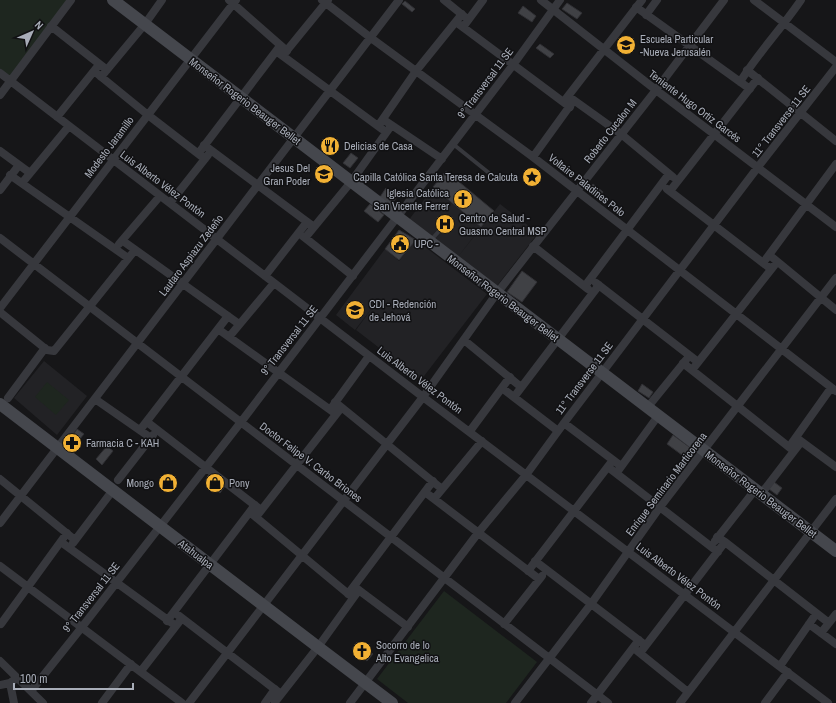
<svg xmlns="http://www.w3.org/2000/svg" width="836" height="703" font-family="'Archivo Narrow',sans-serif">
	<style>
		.built { fill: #222225 }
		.green { fill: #1e261f }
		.building { fill: #404145; stroke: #303034 }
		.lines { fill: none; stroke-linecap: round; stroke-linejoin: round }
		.lane { stroke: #37383d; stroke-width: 4 }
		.street { stroke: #37383d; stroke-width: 8 }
		.secondary { stroke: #45474d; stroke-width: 12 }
		.labels { text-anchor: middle; stroke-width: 3; stroke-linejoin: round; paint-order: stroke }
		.poi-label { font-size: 11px; fill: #a8adb8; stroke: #111113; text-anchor: start }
		.street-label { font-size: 11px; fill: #a8adb8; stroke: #111113 }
	</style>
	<rect width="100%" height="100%" fill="#161618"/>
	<path class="built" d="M628 35 635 40 623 55 616 49Z
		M433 188 481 227 457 258 408 221Z
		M500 204 538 233 496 287 457 258Z
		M416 240 487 294 421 380 356 330 375 304 355 330 336 315 385 249 399 261Z
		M44 361 87 396 57 435 14 398Z"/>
	<path class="green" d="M0 0H70L11 77 0 69Z
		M47 382 69 400 56 415 35 397Z
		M444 591 537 662 506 703H408L377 679Z"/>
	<path class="building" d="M405 1 415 9 412 12 402 4Z
		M567 3 582 13 577 19 562 9Z
		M523 6 536 16 532 22 518 13Z
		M540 44 554 54 550 58 536 48Z
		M331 139 337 143 329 153 324 148Z
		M351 153 358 158 350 168 343 163Z
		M320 166 332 176 328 181 316 171Z
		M446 171 494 211 481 227 433 187Z
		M593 184 603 192 598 199 588 191Z
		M386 188 397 197 391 205 380 197Z
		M370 204 384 215 378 222 364 211Z
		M399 230 416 240 399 260 385 249Z
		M522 271 537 282 522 302 507 292Z
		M642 384 653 392 649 398 638 391Z
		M77 429 84 434 74 446 68 442Z
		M673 435 692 449 686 458 667 444Z
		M107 446 113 451 102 465 96 459Z
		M209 474 225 486 220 493 205 481Z
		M168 480 171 482 169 486 165 483Z
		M774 482 782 488 777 495 769 489Z
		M357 642 373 654 367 661 352 649Z"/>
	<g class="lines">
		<path class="lane" d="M453 144 494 177
			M431 240 450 219"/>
		<path class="street" d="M229 0 287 51
			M322 0 371 38 533 157 836 391
			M444 0 465 17
			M541 0 656 90 836 227
			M754 0 836 62
			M636 7 750 89
			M646 15 657 0
			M456 22 570 107
			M51 26 107 70
			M463 27 483 0
			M276 51 382 129
			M284 54 328 0
			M747 70 836 141
			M94 71 148 115 205 159
			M0 73 423 397 828 703
			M101 77 145 24 162 0
			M740 82C758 53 782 28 801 0
			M0 95 71 0
			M568 96 621 134 673 177
			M565 100 642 0
			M57 117 98 66
			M387 122 442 159
			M378 126 416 71 462 14
			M204 145 314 227
			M201 150 280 46
			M0 151 30 173
			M533 157 572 103
			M10 175 128 258
			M22 183 69 126
			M667 189 771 269
			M0 190 19 165
			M670 191 758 78
			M170 203 208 155
			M299 233 353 276
			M0 238 608 703
			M305 238 351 182 391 126
			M123 241 239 324
			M119 244 160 196
			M533 246 588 289
			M773 258 836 310
			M763 263 836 164
			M265 276 307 222
			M596 283 698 362
			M585 286 669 174
			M0 308 236 0
			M0 312 47 350 54 351 135 250
			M218 329 336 414
			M229 337 274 283
			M464 340 521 387
			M683 363 794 451
			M692 370 777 262
			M502 388 558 431
			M514 397 599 285
			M8 398 45 348
			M95 399 151 438
			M335 402 442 489
			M332 407 369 356
			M647 408 686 360
			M147 422 261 510
			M564 423 621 466
			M140 430 228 316
			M470 431 510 377
			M798 439 836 467
			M789 447 831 388
			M608 467 718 552
			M618 471 658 416
			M0 479 75 540
			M118 480 153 435
			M425 492 539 579
			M761 494 801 442
			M434 499 482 441
			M252 514 352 597
			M256 517 341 408
			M0 523 399 0
			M717 537 725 542 829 623
			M715 541 755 490
			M61 542 176 626
			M73 543 110 494
			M535 561 645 645
			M0 566 182 703
			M528 571 613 460
			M356 588 408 627
			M348 594 433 481
			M174 612 281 694
			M167 621 255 505
			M1 624 67 533
			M504 624 542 576
			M809 624 836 644
			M821 633 836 614
			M636 650 688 692
			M640 653 725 542
			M0 661 43 703
			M780 666 816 614
			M141 671 179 622
			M10 683 14 703
			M0 685 10 683 14 680
			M31 691 82 627 241 422 513 65 560 0
			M275 702 318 647 359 590
			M102 703 131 664
			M189 703 423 397 497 293 656 90 724 0
			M265 703 275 689
			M350 703 478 533 526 475 564 423 758 167 836 67
			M515 703 591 604 660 507 836 278
			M591 703 639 640
			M680 703 836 499
			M765 703 788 672"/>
		<path class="secondary" d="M113 0 836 551
			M0 404 318 647 392 703"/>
	</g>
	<defs>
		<symbol id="school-disc" viewBox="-11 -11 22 22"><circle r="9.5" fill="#f2b134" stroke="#111113"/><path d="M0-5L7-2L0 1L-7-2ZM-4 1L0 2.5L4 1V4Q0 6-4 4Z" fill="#111"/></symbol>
		<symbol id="restaurant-disc" viewBox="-11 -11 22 22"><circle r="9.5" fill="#f2b134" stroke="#111113"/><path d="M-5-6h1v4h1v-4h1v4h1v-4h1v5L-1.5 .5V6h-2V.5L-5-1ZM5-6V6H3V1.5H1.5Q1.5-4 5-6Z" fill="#111"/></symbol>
		<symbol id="sight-disc" viewBox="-11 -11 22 22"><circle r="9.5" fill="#f2b134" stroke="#111113"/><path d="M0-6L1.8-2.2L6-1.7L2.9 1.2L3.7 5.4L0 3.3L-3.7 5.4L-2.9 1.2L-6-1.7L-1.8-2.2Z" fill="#111"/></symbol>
		<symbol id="church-disc" viewBox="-11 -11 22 22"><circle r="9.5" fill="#f2b134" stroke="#111113"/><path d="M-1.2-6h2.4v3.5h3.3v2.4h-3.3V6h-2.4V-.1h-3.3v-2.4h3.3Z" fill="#111"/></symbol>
		<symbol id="hospital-disc" viewBox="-11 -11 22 22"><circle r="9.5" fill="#f2b134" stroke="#111113"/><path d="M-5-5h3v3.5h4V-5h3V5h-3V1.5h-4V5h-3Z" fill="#111"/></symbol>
		<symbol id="civic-disc" viewBox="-11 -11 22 22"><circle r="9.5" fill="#f2b134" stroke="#111113"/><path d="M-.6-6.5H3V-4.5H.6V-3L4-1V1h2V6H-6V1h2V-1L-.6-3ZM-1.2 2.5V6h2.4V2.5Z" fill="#111"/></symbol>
		<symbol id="pharmacy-disc" viewBox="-11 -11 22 22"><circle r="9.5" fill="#f2b134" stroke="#111113"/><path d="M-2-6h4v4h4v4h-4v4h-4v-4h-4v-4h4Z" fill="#111"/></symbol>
		<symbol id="shop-disc" viewBox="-11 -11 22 22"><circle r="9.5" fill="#f2b134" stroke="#111113"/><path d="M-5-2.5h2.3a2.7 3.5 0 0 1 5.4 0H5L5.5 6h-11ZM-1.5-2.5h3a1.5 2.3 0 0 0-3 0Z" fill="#111"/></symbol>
	</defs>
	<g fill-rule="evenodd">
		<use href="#school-disc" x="615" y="34" width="22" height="22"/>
		<use href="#restaurant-disc" x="319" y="135" width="22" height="22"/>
		<use href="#school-disc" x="313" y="163" width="22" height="22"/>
		<use href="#sight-disc" x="521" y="166" width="22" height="22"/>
		<use href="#church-disc" x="452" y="188" width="22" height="22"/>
		<use href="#hospital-disc" x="434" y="213" width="22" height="22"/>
		<use href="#civic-disc" x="389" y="233" width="22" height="22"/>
		<use href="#school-disc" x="344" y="299" width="22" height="22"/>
		<use href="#pharmacy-disc" x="61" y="432" width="22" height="22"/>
		<use href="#shop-disc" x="157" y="472" width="22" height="22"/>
		<use href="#shop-disc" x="204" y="472" width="22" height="22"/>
		<use href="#church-disc" x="351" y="640" width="22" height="22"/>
	</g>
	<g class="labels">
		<g class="poi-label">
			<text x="640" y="43">Escuela Particular<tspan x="640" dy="13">-Nueva Jerusalén</tspan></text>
			<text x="344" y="150">Delicias de Casa</text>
			<text x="310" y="172" text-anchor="end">Jesus Del<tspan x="310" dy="13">Gran Poder</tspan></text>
			<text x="518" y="181" text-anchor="end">Capilla Católica Santa Teresa de Calcuta</text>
			<text x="449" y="197" text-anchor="end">Iglesia Católica<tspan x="449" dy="13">San Vicente Ferrer</tspan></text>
			<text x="459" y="222">Centro de Salud -<tspan x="459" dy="13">Guasmo Central MSP</tspan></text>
			<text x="414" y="248">UPC -</text>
			<text x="369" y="308">CDI - Redención<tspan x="369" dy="13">de Jehová</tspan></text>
			<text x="86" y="447">Farmacia C - KAH</text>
			<text x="154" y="487" text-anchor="end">Mongo</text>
			<text x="229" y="487">Pony</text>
			<text x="376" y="649">Socorro de lo<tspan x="376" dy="13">Alto Evangelica</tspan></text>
		</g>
		<g class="street-label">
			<text transform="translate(485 83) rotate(-53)" y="4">9° Transversal 11 SE</text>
			<text transform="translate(245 101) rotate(37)" y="4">Monseñor Rogerio Beauger Bellet</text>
			<text transform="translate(695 106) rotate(37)" y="4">Teniente Hugo Ortiz Garcés</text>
			<text transform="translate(781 121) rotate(-52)" y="4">11° Transverse 11 SE</text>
			<text transform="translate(610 131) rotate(-52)" y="4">Roberto Cucalon M</text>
			<text transform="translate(109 147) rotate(-53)" y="4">Modesto Jaramillo</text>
			<text transform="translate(163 184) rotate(37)" y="4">Luis Alberto Vélez Pontón</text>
			<text transform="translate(587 185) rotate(38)" y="4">Voltaire Paladines Polo</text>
			<text transform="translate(191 255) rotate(-53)" y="4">Lautaro Aspiazu Zedeño</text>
			<text transform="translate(503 298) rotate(37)" y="4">Monseñor Rogerio Beauger Bellet</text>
			<text transform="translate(289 340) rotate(-52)" y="4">9° Transversal 11 SE</text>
			<text transform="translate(584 378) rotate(-53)" y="4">11° Transverse 11 SE</text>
			<text transform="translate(420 380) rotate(37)" y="4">Luis Alberto Vélez Pontón</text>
			<text transform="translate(311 462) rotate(37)" y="4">Doctor Felipe V. Carbo Briones</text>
			<text transform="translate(666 484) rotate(-53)" y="4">Enrique Seminario Marticorena</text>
			<text transform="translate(761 494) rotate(37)" y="4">Monseñor Rogerio Beauger Bellet</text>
			<text transform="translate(196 554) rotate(37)" y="4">Atahualpa</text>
			<text transform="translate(679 576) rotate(37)" y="4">Luis Alberto Vélez Pontón</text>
			<text transform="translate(91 597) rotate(-52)" y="4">9° Transversal 11 SE</text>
		</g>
	</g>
	<g transform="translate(32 32) rotate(45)" stroke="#111113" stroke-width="3" paint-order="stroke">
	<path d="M0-3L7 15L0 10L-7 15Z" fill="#a8adb8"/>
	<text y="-6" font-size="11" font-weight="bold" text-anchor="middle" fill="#a8adb8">N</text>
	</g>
	<path d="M14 683v6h119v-6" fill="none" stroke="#a8adb8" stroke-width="2"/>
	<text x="20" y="683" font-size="12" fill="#a8adb8" stroke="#111113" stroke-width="3" paint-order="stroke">100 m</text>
</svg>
